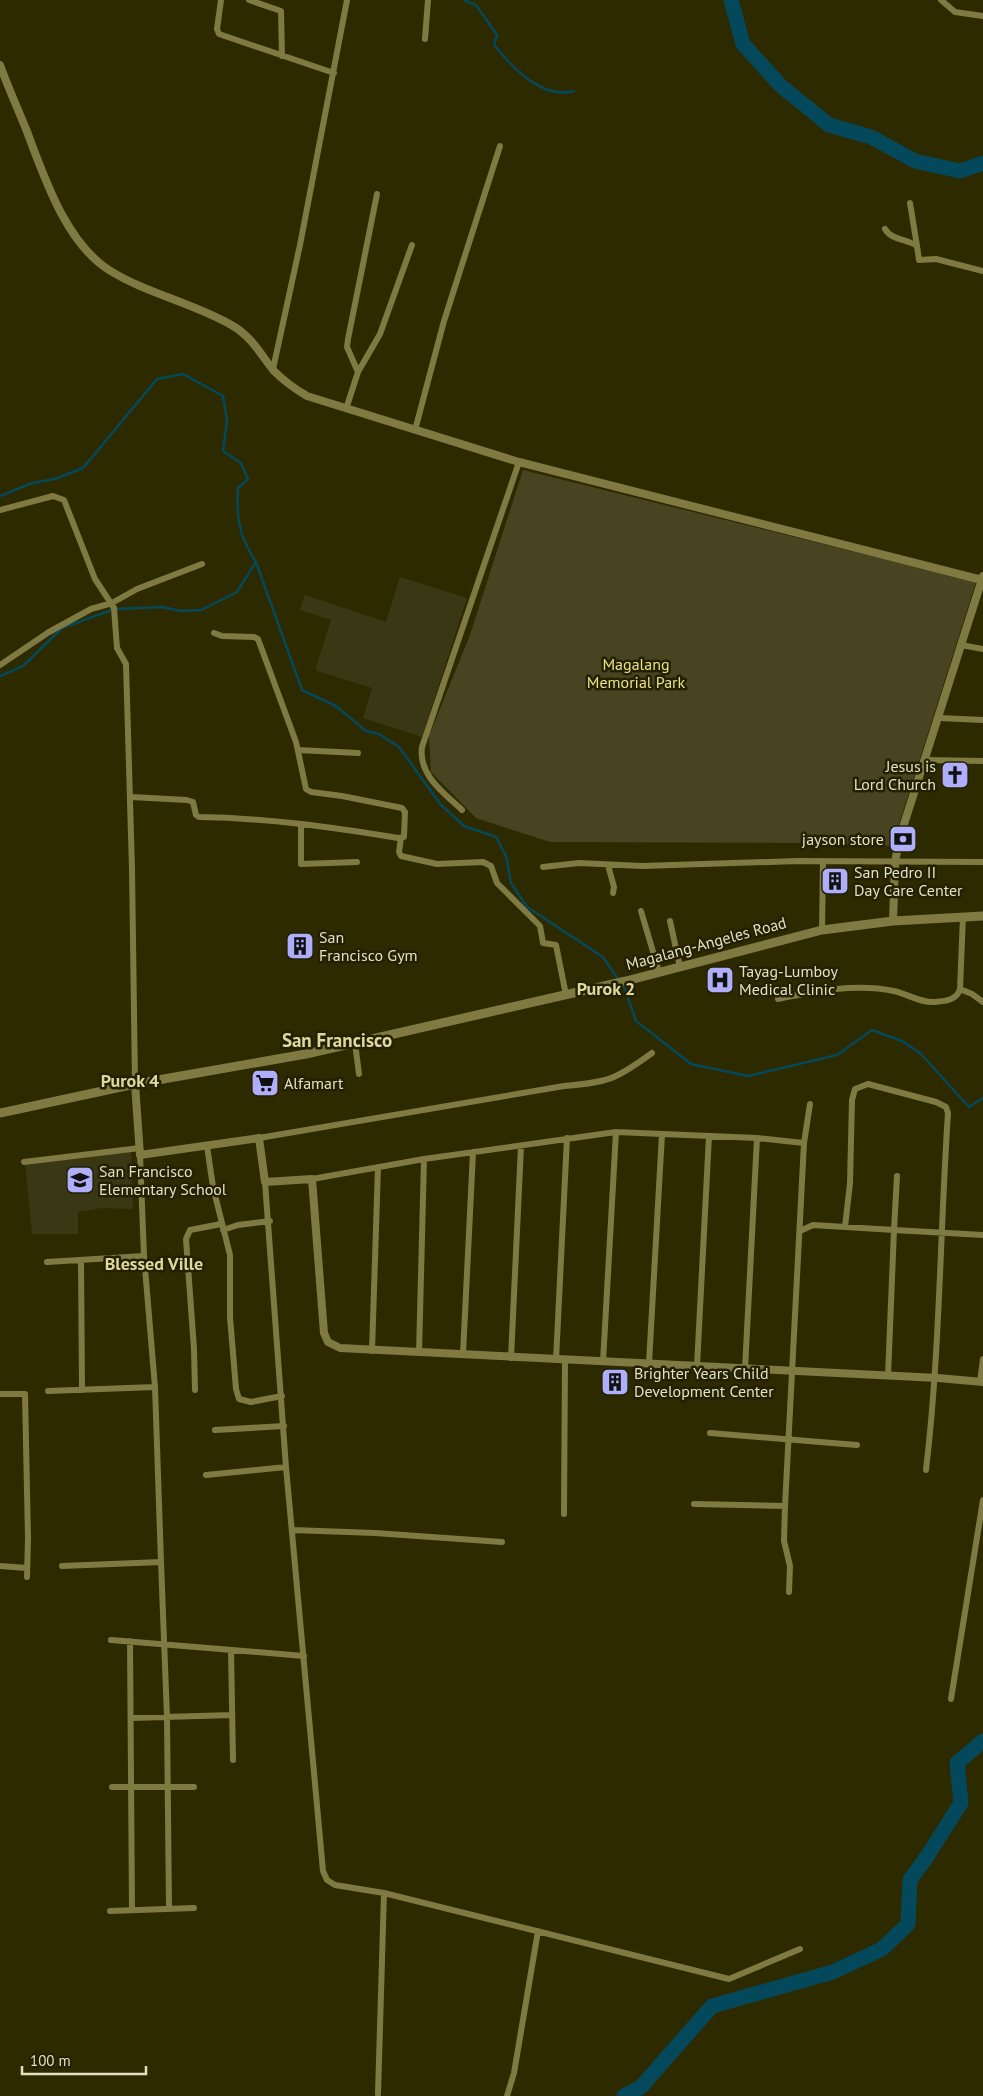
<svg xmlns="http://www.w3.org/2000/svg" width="983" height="2096" font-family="'PT Sans',sans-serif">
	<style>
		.built { fill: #3a3714 }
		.green { fill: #484421 }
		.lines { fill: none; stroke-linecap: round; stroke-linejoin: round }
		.stream { stroke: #03485b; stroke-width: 2.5 }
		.river { stroke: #03485b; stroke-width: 15 }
		.minor { stroke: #7f7a42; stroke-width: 6 }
		.tertiary { stroke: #7f7a42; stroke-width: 8 }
		.secondary { stroke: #7f7a42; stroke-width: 9 }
		.labels { text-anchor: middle; stroke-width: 5; stroke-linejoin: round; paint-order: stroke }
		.park-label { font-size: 16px; fill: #eae184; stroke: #232003 }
		.poi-label { font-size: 16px; fill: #e2e0c3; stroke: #232003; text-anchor: start }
		.street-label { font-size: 16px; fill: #e2e0c3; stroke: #232003 }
		.neighbourhood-label { font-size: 18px; font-weight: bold; fill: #ded89e; stroke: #232003 }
		.quarter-label { font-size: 19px; font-weight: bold; fill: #ded89e; stroke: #232003 }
	</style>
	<rect width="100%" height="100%" fill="#2e2a00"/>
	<path class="built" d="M400 577 467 598 422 737 363 718 372 688 317 671 316 667 331 620 300 610 305 595 386 622Z
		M131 1151 133 1209 102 1208 78 1212V1234H32L25 1163Z"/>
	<path class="green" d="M523 470 976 582 892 846 823 843 550 842 476 818 431 772 429 736 470 635Z"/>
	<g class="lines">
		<path class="stream" d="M464 0 476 5 497 35 494 45C512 67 542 100 574 91
			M0 496 32 483 55 479 83 468 157 379 183 374 223 396 227 421 223 451 241 463 248 479 238 488C236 518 239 536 256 562L302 690 336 706 366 731 379 734 399 747 441 805 464 826 496 837 506 856 511 883 527 907 603 957 625 989 636 1021 691 1064 748 1076 837 1055 872 1030 902 1041 920 1053 969 1107 983 1098
			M116 609 162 607 181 611 201 610 237 592 256 562
			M0 676 23 666 62 628 112 610"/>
		<path class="river" d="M731 0 743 44 781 86 829 125 871 137 915 161 960 171 983 163
			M624 2096 641 2087 712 2006 833 1972 882 1949 908 1924 910 1880 926 1858 961 1803 957 1763 983 1741"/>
		<path class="minor" d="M221 0 217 29 219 34 334 73
			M249 0 281 11 282 56
			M941 0 955 12 983 16
			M425 39 428 0
			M910 203 917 246
			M885 229C891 240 907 239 917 246L919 260 936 259 983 271
			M273 369 300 245 347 0
			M358 372 347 347 348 339 377 194
			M346 409 358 372 380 334 412 245
			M415 430 444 321 500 146
			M0 510 53 496 64 500 95 579 114 608 117 648 126 664 132 869 135 1084
			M961 645 983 649
			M0 665 49 632 91 609 112 603 137 589 202 564
			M939 718 983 720
			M298 750 358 753
			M925 760 983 761
			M131 797 187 800 193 802 196 815 199 817C267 818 332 827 398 838L404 837 405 812 402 808 342 796 311 792 306 789 296 742 258 639 254 637 222 636 214 633
			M462 810C444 793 418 775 422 747L519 462
			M301 824V864L357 862
			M401 838 399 852 401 856 437 864 483 862 491 866 497 883 540 926 543 943 556 945 566 995
			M608 865 614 887 613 893
			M543 867 579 863 642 866 797 861 983 862
			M641 911 659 972
			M670 921 680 967
			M822 930 823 862
			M960 989 972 994 983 1002
			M778 999C815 991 857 983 894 991 908 994 920 1003 935 1002 946 1001 957 1000 960 989L963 916
			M355 1043 359 1074
			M259 1138 564 1086C609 1082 615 1080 652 1053
			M804 1143 810 1104
			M207 1146 213 1187 230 1255V1317L236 1389 239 1399 251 1402 282 1396
			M140 1155 144 1256 155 1387 161 1562 167 1717 169 1909
			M24 1162 140 1148
			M312 1179 424 1159 616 1132 757 1138 804 1143 785 1506 784 1541 790 1566 789 1592
			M265 1182 286 1467 323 1871 327 1880 335 1885 384 1893 729 1979 800 1949
			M845 1227 850 1183 852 1100 855 1089 868 1084 936 1102 946 1107 948 1113C940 1232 940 1352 926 1470
			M223 1230 238 1225 270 1221
			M800 1231 813 1225 894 1230 897 1176
			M81 1260 82 1390
			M47 1262 144 1256
			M372 1351 378 1167
			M419 1353 424 1159
			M463 1354 473 1152
			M511 1358 521 1146
			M556 1360 567 1138
			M603 1362 616 1132
			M649 1363 662 1134
			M697 1366 709 1136
			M745 1369 757 1138
			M888 1376 894 1230 983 1235
			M980 1382 983 1359
			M195 1390 194 1349 186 1239 190 1230 221 1224
			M48 1391 155 1387
			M0 1394H25L28 1538 27 1577
			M215 1430 284 1426
			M710 1433 857 1445
			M206 1475 286 1467
			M694 1504 785 1506
			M564 1514 565 1361
			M292 1530 375 1533 502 1542
			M0 1566 27 1568
			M62 1566 161 1562
			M111 1640 304 1656
			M130 1641 132 1910
			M231 1650 233 1760
			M951 1699 983 1500
			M131 1718 232 1715
			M112 1787H194
			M110 1911 194 1908
			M378 2094 384 1893
			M507 2096 514 2073 538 1931"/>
		<path class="tertiary" d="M0 65C8 87 17 107 26 129 44 176 65 242 109 270 147 294 194 303 233 326 252 337 261 355 274 371 284 381 295 389 307 396L519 462 982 580
			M893 921 895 863 899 840 983 576
			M135 1084 140 1155 259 1138 265 1182 312 1179 324 1333 328 1342 340 1348 938 1378 983 1382"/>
		<path class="secondary" d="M0 1113 135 1084 306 1054 626 981 822 930 893 921 983 916"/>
	</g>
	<defs>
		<symbol id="church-square" viewBox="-11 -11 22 22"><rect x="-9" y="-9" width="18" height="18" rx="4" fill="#aeaefa" stroke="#232003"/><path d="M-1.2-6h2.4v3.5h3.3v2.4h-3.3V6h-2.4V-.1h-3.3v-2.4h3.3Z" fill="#111"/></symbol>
		<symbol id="bank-square" viewBox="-11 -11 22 22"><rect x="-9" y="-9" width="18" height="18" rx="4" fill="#aeaefa" stroke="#232003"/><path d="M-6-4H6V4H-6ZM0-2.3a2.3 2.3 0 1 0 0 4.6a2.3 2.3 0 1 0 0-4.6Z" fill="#111"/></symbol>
		<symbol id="building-square" viewBox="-11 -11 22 22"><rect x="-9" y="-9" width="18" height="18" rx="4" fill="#aeaefa" stroke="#232003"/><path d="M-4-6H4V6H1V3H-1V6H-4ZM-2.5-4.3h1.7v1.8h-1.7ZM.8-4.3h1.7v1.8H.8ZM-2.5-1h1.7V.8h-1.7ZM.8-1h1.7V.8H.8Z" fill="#111"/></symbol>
		<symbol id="hospital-square" viewBox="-11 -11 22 22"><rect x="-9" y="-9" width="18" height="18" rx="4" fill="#aeaefa" stroke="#232003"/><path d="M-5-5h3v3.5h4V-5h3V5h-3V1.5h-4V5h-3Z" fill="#111"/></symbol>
		<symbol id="supermarket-square" viewBox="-11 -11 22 22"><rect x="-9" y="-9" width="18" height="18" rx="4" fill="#aeaefa" stroke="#232003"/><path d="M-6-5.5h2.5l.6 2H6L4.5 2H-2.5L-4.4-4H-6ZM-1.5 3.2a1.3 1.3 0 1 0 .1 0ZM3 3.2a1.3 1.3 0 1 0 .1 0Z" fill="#111"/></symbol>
		<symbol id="school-square" viewBox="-11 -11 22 22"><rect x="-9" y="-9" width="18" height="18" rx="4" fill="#aeaefa" stroke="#232003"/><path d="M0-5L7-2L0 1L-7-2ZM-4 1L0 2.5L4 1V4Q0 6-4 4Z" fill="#111"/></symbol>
	</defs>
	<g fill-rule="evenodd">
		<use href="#church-square" x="939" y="759" width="32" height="32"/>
		<use href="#bank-square" x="887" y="823" width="32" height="32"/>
		<use href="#building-square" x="819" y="865" width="32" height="32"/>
		<use href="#building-square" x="284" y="930" width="32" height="32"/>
		<use href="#hospital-square" x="704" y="964" width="32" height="32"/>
		<use href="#supermarket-square" x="249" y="1067" width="32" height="32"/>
		<use href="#school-square" x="64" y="1164" width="32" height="32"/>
		<use href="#building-square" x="599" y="1366" width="32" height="32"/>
	</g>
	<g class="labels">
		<g class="park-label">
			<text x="636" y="670">Magalang<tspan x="636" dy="18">Memorial Park</tspan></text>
		</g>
		<g class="poi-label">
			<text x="936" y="772" text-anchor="end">Jesus is<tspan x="936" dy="18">Lord Church</tspan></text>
			<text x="884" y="845" text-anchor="end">jayson store</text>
			<text x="854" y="878">San Pedro II<tspan x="854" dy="18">Day Care Center</tspan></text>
			<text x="319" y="943">San<tspan x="319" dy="18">Francisco Gym</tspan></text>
			<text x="739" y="977">Tayag-Lumboy<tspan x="739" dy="18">Medical Clinic</tspan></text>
			<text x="284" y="1089">Alfamart</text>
			<text x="99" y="1177">San Francisco<tspan x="99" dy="18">Elementary School</tspan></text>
			<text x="634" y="1379">Brighter Years Child<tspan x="634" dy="18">Development Center</tspan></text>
		</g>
		<g class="street-label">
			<text transform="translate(706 943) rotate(-15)" y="6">Magalang-Angeles Road</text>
		</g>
		<g class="neighbourhood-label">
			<text x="606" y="995">Purok 2</text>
			<text x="130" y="1087">Purok 4</text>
			<text x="154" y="1270">Blessed Ville</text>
		</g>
		<g class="quarter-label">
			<text x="337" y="1047">San Francisco</text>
		</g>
	</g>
	<path d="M22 2066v8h124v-8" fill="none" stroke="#e2e0c3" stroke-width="2.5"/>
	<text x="30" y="2066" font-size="15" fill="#e2e0c3" stroke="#232003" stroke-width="4" paint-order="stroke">100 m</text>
</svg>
